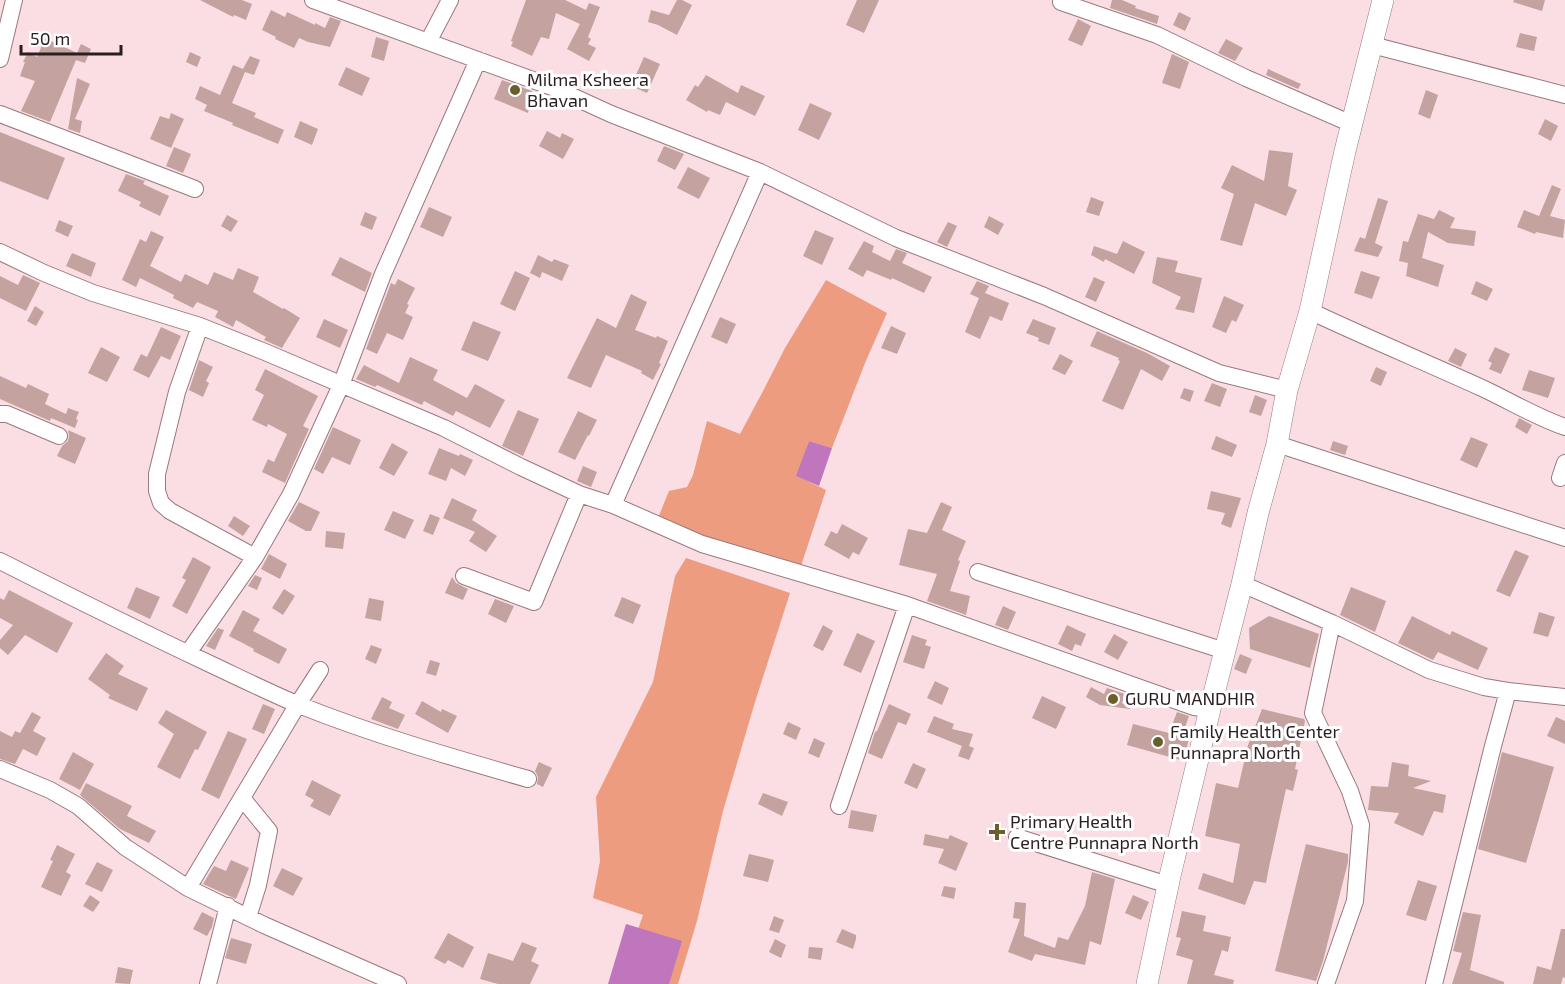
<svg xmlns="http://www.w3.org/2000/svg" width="1565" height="984" font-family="'Exo 2',sans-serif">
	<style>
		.green { fill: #ed9c7f }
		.water { fill: #bf76bc }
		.building { fill: #c4a29f }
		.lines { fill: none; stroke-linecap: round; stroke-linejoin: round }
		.minor-casing { stroke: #99787f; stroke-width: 18 }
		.major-casing { stroke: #99787f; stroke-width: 22 }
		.minor { stroke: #fff; stroke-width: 16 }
		.major { stroke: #fff; stroke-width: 21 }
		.poi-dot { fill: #6c5e2b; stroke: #fff; stroke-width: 2 }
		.labels { text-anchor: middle; stroke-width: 6; stroke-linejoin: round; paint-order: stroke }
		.poi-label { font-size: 18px; fill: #2b1e21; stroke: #fff; text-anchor: start }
	</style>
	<rect width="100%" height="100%" fill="#fbdee3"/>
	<path class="green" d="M826 280 887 313 865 363 832 448 809 441 797 476 826 490 800 569 719 544 658 518 669 491 687 487 693 475 707 421 740 434 762 393 785 348Z
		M686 558 790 593 755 702 723 811 697 921 678 984H619L643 915 593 898 600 861 596 797 653 682 675 576Z"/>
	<path class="water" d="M809 441 832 448 819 486 796 476Z
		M626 924 682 941 669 984H608Z"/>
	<path class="building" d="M200 0H242L252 4 246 20 234 15 233 17Z
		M526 0H565L586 10 589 3 600 7 588 37 591 39 588 44 596 48 589 61 567 49 580 24 556 13 549 39 541 37 532 56 511 46 513 42 511 41Z
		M677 0H682L692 5 677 35 658 25 648 22 651 10 669 15Z
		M857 0H879L864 33 846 25Z
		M1112 0H1122L1136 6 1135 8 1159 16 1157 24 1110 8Z
		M1514 0H1545L1542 11 1513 2Z
		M271 10 285 17 287 12 315 25V23L325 28 330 17 341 21 330 47 308 42 299 38 294 48 275 39 276 37 262 30Z
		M1179 12 1191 18 1185 31 1173 25Z
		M1078 19 1091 26 1082 46 1068 40Z
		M1520 33 1537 37 1534 51 1516 47Z
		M376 37 389 41 384 61 371 57Z
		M45 38 77 53 81 44 91 49 85 63 76 60 50 122 21 111 35 81 20 76 25 62H23L28 52 37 57Z
		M1226 39 1243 48 1235 61 1218 53Z
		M190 52 201 57 197 67 186 62Z
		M1172 54 1189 62 1180 89 1162 83Z
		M250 56 260 60 254 75 245 72 232 103 256 113 254 117 284 130 278 144 232 125 233 123 204 111 207 105 195 99 200 86 220 95 233 65 243 69Z
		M644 57 660 64 647 93 631 86Z
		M346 67 370 78 362 96 338 85Z
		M1268 69 1301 84 1298 89 1266 75Z
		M706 75 738 93 741 85 765 96 755 116 726 102 720 115 708 110 707 112 686 100 695 85 698 87Z
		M77 78 90 84 75 119 82 121 80 133 68 129Z
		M502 80 532 91 528 113 494 99Z
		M1426 90 1438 95 1430 119 1418 114Z
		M810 103 832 113 819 140 798 130Z
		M171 113 184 119 171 148 150 139 160 116 169 119Z
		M1545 119 1558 126 1551 141 1538 134Z
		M300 121 318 129 312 145 294 137Z
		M547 131 560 138 562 133 574 139 563 159 539 146Z
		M0 132 65 158 48 200 0 181Z
		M664 146 684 154 675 170 657 161Z
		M174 147 191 154 183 173 166 166Z
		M1269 150 1293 153 1288 186 1297 190 1286 216 1255 203 1242 246 1220 240 1234 194 1221 188 1232 165 1264 181Z
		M688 167 710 178 699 199 677 188Z
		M126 174 145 181 143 184 169 196 160 216 139 206 141 202 118 191Z
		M1552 185 1561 189 1550 216 1565 220 1563 238 1536 232 1535 234 1517 227 1524 210 1539 216Z
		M1091 197 1104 202 1099 216 1086 212Z
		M1378 198 1388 201 1375 243 1383 247 1378 257 1354 251 1360 237 1365 239Z
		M429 207 452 217 443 237 420 227Z
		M1439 210 1455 218 1450 228 1476 231 1474 246 1448 243 1428 232 1422 258 1444 265 1438 287 1406 276 1408 263 1399 261 1403 241 1408 242 1418 214 1434 219Z
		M365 212 377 217 372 230 360 225Z
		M227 215 238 221 231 232 221 226Z
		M989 216 1004 224 998 235 984 227Z
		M59 220 73 226 68 237 55 231Z
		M948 222 957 226 947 247 937 242Z
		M815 230 834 238 822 265 803 256Z
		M151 231 164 237 150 266 181 282 185 274 208 285 214 272 233 280 238 268 259 277 253 292 283 309 284 308 300 318 282 348 264 340 266 337 236 320 233 327 215 317 218 311 197 302 193 308 173 298 174 295 140 278 136 287 122 280 140 239 146 242Z
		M864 241 874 246 872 252 890 261 896 249 907 253 902 263 932 277 924 293 892 278 891 280 867 270 863 277 848 269Z
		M1123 241 1145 252 1134 274 1105 259 1104 262 1091 255 1094 246 1117 254Z
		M72 253 96 263 91 277 66 266Z
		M538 255 552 262 554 259 569 265 562 281 542 272 540 278 530 273Z
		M340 257 372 273 365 292 331 275Z
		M1157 257 1178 261 1175 272 1202 278 1194 313 1175 309 1181 297 1152 283Z
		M515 271 530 278 515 311 500 304Z
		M1361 271 1380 277 1372 299 1354 293Z
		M23 275 40 283 26 311 0 298V276L18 285Z
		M1094 277 1105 282 1096 302 1085 297Z
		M398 279 415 288 407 304 409 305 405 313 413 317 403 340 387 333 377 354 366 349 391 283 395 285Z
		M977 281 989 286 985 293 1009 303 1002 321 990 316 980 339 965 332 979 298 970 294Z
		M1476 281 1493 289 1487 301 1471 294Z
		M631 294 647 302 635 330 656 338 657 336 668 341 659 363 661 364 653 380 641 373 642 371 606 355 591 388 567 378 597 318 616 328Z
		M1224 296 1244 305 1236 322 1232 320 1226 333 1212 327Z
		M35 306 44 312 36 326 27 321Z
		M720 317 736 324 727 344 711 337Z
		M324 319 348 330 340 348 316 337Z
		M1033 319 1056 328 1049 345 1038 341 1039 338 1026 333Z
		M473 321 501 332 488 361 461 350Z
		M891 326 906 333 897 354 881 348Z
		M161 327 181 336 170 360 161 356 149 378 133 370 141 354 147 357Z
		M1097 331 1147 353 1170 366 1162 381 1141 369 1123 410 1102 401 1120 361 1118 360 1119 358 1090 346Z
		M101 347 120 357 107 382 88 373Z
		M1495 347 1510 354 1501 374 1489 369 1492 363 1488 361Z
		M1455 348 1467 354 1461 367 1448 361Z
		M1060 354 1073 361 1065 375 1052 369Z
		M410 357 438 370 433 380 467 398 475 384 505 400 490 428 456 411 453 416 424 401 422 405 377 385 375 387 356 379 364 365 399 383Z
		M199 360 213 367 206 381 209 383 203 397 189 390Z
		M1376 367 1387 372 1381 386 1370 381Z
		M265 369 318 396 303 426 309 429 285 483 262 472 268 459 274 462 287 434 268 424 267 427 252 420 264 395 255 390Z
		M1529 370 1555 378 1548 398 1522 390Z
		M0 376 26 388 28 384 49 394 45 404 66 414 68 408 79 412 76 419 78 420 75 428 51 418 50 421 0 399Z
		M1212 383 1227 389 1220 407 1204 401Z
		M1184 388 1194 391 1190 402 1180 398Z
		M1255 395 1267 400 1261 416 1249 412Z
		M518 410 539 419 523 456 502 446Z
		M578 411 597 420 589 436 588 435 575 460 558 452Z
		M1519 418 1532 425 1527 434 1515 427Z
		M333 427 361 440 350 465 332 457 323 474 314 469Z
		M68 430 86 438 75 464 57 456 62 446 68 441 69 435Z
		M1216 436 1237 445 1232 457 1211 449Z
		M1471 437 1488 444 1477 468 1460 460Z
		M1333 441 1348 446 1345 455 1330 450Z
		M392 443 408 452 394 476 379 468Z
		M439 448 459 456 460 454 473 460 465 476 451 468 446 481 428 474Z
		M583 466 597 472 591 487 577 481Z
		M1211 491 1241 498 1231 528 1221 524 1225 513 1207 509Z
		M452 498 477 510 472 520 497 536 486 552 469 541 475 532 443 518Z
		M299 502 320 512 311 531H306L288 521Z
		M941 502 952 507 942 530 966 541 958 560 960 561 950 591 970 596 966 615 927 601 937 574 899 565 908 529 927 533Z
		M393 511 414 520 405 539 384 530Z
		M430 514 440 518 433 535 423 531Z
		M234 516 250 526 243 536 228 526Z
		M842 524 868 538 859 555 853 552 849 559 824 545 831 531 837 534Z
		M326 531 345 533 343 549 325 547Z
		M1515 550 1529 556 1510 597 1496 591Z
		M269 554 287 564 280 579 261 569Z
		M193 557 211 567 187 614 172 606 186 580 182 578Z
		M255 575 262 578 257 590 248 586Z
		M452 577 456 583 468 589 463 600 445 593Z
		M136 587 160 597 150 619 127 608Z
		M1351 587 1386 601 1375 632 1340 615Z
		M284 589 295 596 283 615 272 608Z
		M9 590 73 623 57 653 25 635 8 655 0 648V640L13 625 0 618V598L4 600Z
		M622 597 641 605 633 624 614 616Z
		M369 598 384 601 381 621 365 618Z
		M495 599 514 606 506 623 488 614Z
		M1003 606 1016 612 1008 630 995 625Z
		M243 610 260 619 253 631 287 649 279 664 253 651 254 649 229 636Z
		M1539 612 1555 617 1548 637 1533 633Z
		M1269 616 1319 634 1310 668 1250 649 1249 628Z
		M1412 616 1450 635 1452 631 1488 648 1478 670 1438 652 1433 660 1398 643Z
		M823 625 833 631 823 651 813 646Z
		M1067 625 1086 634 1081 646 1075 644 1072 651 1058 644Z
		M218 628 224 630 215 650 206 646Z
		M857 633 875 641 861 673 843 665Z
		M1114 634 1128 642 1118 660 1104 652Z
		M912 635 927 640 925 645 931 647 924 669 903 662Z
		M371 645 382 649 376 664 365 659Z
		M106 653 124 666 118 674 148 688 137 711 108 698 110 695 88 679Z
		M1240 654 1252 659 1246 674 1234 669Z
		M430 660 440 663 436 676 426 673Z
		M935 681 949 688 942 705 927 698Z
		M1091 687 1104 694 1107 688 1125 694 1122 703 1130 708V709L1100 705 1086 697Z
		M1042 696 1066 707 1056 729 1032 718Z
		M382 697 392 702 389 708 405 715 398 729 371 719Z
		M422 701 441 712 442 709 457 716 448 733 415 714Z
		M263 704 275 709 264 734 252 729Z
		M889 704 911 714 906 725 898 722 882 759 868 753 875 732 877 731Z
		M1262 709 1304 719 1305 721 1295 769 1298 770 1293 791 1286 789 1269 867 1266 883 1254 881 1245 905 1198 889 1203 873 1233 883 1240 844 1205 836 1216 783 1238 788 1248 745Z
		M166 710 207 732 198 750 195 749 180 779 157 767 174 734 158 723Z
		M32 712 41 717 33 731 46 738 37 756 23 749 15 764 0 759V731L12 737 15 731 20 733Z
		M1177 712 1189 716 1182 736 1189 738 1184 761 1127 745 1133 724 1169 733Z
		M934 716 954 724 952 729 973 734 969 746 974 748 969 760 958 756 962 746 927 732Z
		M1556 717 1565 721V744L1547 736Z
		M788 722 801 728 796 740 783 734Z
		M228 731 247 739 219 799 201 790Z
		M814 738 825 743 819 758 808 753Z
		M73 752 94 764 80 790 59 779Z
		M1502 752 1554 767 1526 863 1478 849Z
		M539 762 552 768 543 787 537 784 538 777 535 771Z
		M1392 762 1409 765 1408 776 1431 781 1413 788 1446 795 1443 813 1434 811 1423 836 1394 823 1399 813 1368 810 1371 786 1388 787Z
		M913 763 926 769 917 789 904 783Z
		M312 780 341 795 330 816 310 806 314 800 305 795Z
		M86 783 132 806 127 816 156 831 149 843 120 829 80 795Z
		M763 793 788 802 782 816 758 804Z
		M851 810 877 815 873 832 848 828Z
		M925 834 948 839 950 835 968 843 956 871 938 863 944 849 923 845Z
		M1306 844 1348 854V862L1323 961 1316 981 1275 971Z
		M57 845 75 854 66 872 71 875 61 896 41 887 53 861 50 860Z
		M749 854 774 860 768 882 743 876Z
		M231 860 249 868 236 899 203 884 214 866 226 871Z
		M97 862 113 870 102 892 85 884Z
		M282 868 303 878 293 896 273 886Z
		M1092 872 1115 879 1101 945 1090 941 1085 965 1035 954 1032 961 1008 952 1020 919 1013 918 1015 902 1026 903 1024 936 1055 948 1058 937 1068 940 1085 906Z
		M1418 880 1437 886 1426 921 1406 915Z
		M944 886 956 888 954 899 941 896Z
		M90 895 100 902 93 912 83 906Z
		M1133 895 1149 902 1141 920 1125 913Z
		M1182 911 1206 916 1203 931 1231 937 1228 952 1222 950 1214 975 1234 980 1233 984H1187L1193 960 1176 955 1181 938 1176 937Z
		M202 912 214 918 212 927 207 936 193 929Z
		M1463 912 1481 915 1470 970 1504 982V984H1452L1462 953 1453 951Z
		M774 916 784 920 779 933 769 930Z
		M842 929 856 935V939L853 949 836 942Z
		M1561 929H1565V978L1563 977 1561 984H1533L1537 966 1551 970Z
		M448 933 474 947 463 968 448 960 445 964 434 958Z
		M231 938 252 944 246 964 225 958Z
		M775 939 786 945 781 958 769 952Z
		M522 942 537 948 531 961 539 965 530 984H498L480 979 488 953 513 961Z
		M809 947 823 948 821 960 808 958Z
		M118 967 133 970 130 984 115 983Z"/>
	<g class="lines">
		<defs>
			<path id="minor" d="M313 0 552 87 611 114 760 172 896 238 1044 296 1219 373 1287 390
				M1061 2 1157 35 1246 78 1352 124
				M428 42 450 0
				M1372 45 1565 95
				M0 59 14 0
				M0 114 195 189
				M0 252 44 273 93 293 200 326 265 352 444 428 521 467 579 494 613 505 702 544 907 605 1194 707 1210 709
				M1310 311C1367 338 1425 362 1482 388 1510 401 1536 417 1565 427
				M200 326 177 392 157 474V491L161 503 170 511 255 557
				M0 414H7L59 436
				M1277 444 1565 538
				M1560 478 1565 463
				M613 505 760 172
				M0 561C69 596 138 630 208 663 238 677 268 692 299 705 374 735 451 757 528 779
				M978 572 1225 651
				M464 576 534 602 579 494
				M1242 584 1332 623 1429 670 1484 687 1508 691 1493 746 1434 984
				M188 653 255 557 291 494 341 385 383 274 478 60
				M1508 691 1565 697
				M0 769 50 790 78 806 125 847 188 888 264 925 398 984
				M242 798 269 831 258 885 248 917
				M839 806 907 605
				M1017 837 1168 885
				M188 888 298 704 320 670
				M208 984 228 906
				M1326 984 1355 901 1361 825 1350 791 1313 713 1332 623"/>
			<path id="major" d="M1147 984 1170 876 1210 709 1242 584 1258 513 1277 444 1287 390 1310 311 1345 151 1383 0"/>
		</defs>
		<use href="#minor" class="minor-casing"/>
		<use href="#major" class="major-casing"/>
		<use href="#minor" class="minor"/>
		<use href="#major" class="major"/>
	</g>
	<g class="poi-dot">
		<circle cx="515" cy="90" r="6"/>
		<circle cx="1113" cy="699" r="6"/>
		<circle cx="1158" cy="742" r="6"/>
		<path d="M994 823h6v6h6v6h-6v6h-6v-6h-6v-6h6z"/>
	</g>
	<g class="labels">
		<g class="poi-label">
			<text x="527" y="86">Milma Ksheera<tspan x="527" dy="21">Bhavan</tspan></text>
			<text x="1125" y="705">GURU MANDHIR</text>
			<text x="1170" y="738">Family Health Center<tspan x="1170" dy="21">Punnapra North</tspan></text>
			<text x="1010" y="828">Primary Health<tspan x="1010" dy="21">Centre Punnapra North</tspan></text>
		</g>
	</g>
	<path d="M21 45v9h100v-9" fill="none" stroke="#2b1e21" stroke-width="3"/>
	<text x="30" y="45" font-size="18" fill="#2b1e21" stroke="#ffffff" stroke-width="4.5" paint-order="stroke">50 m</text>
</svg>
